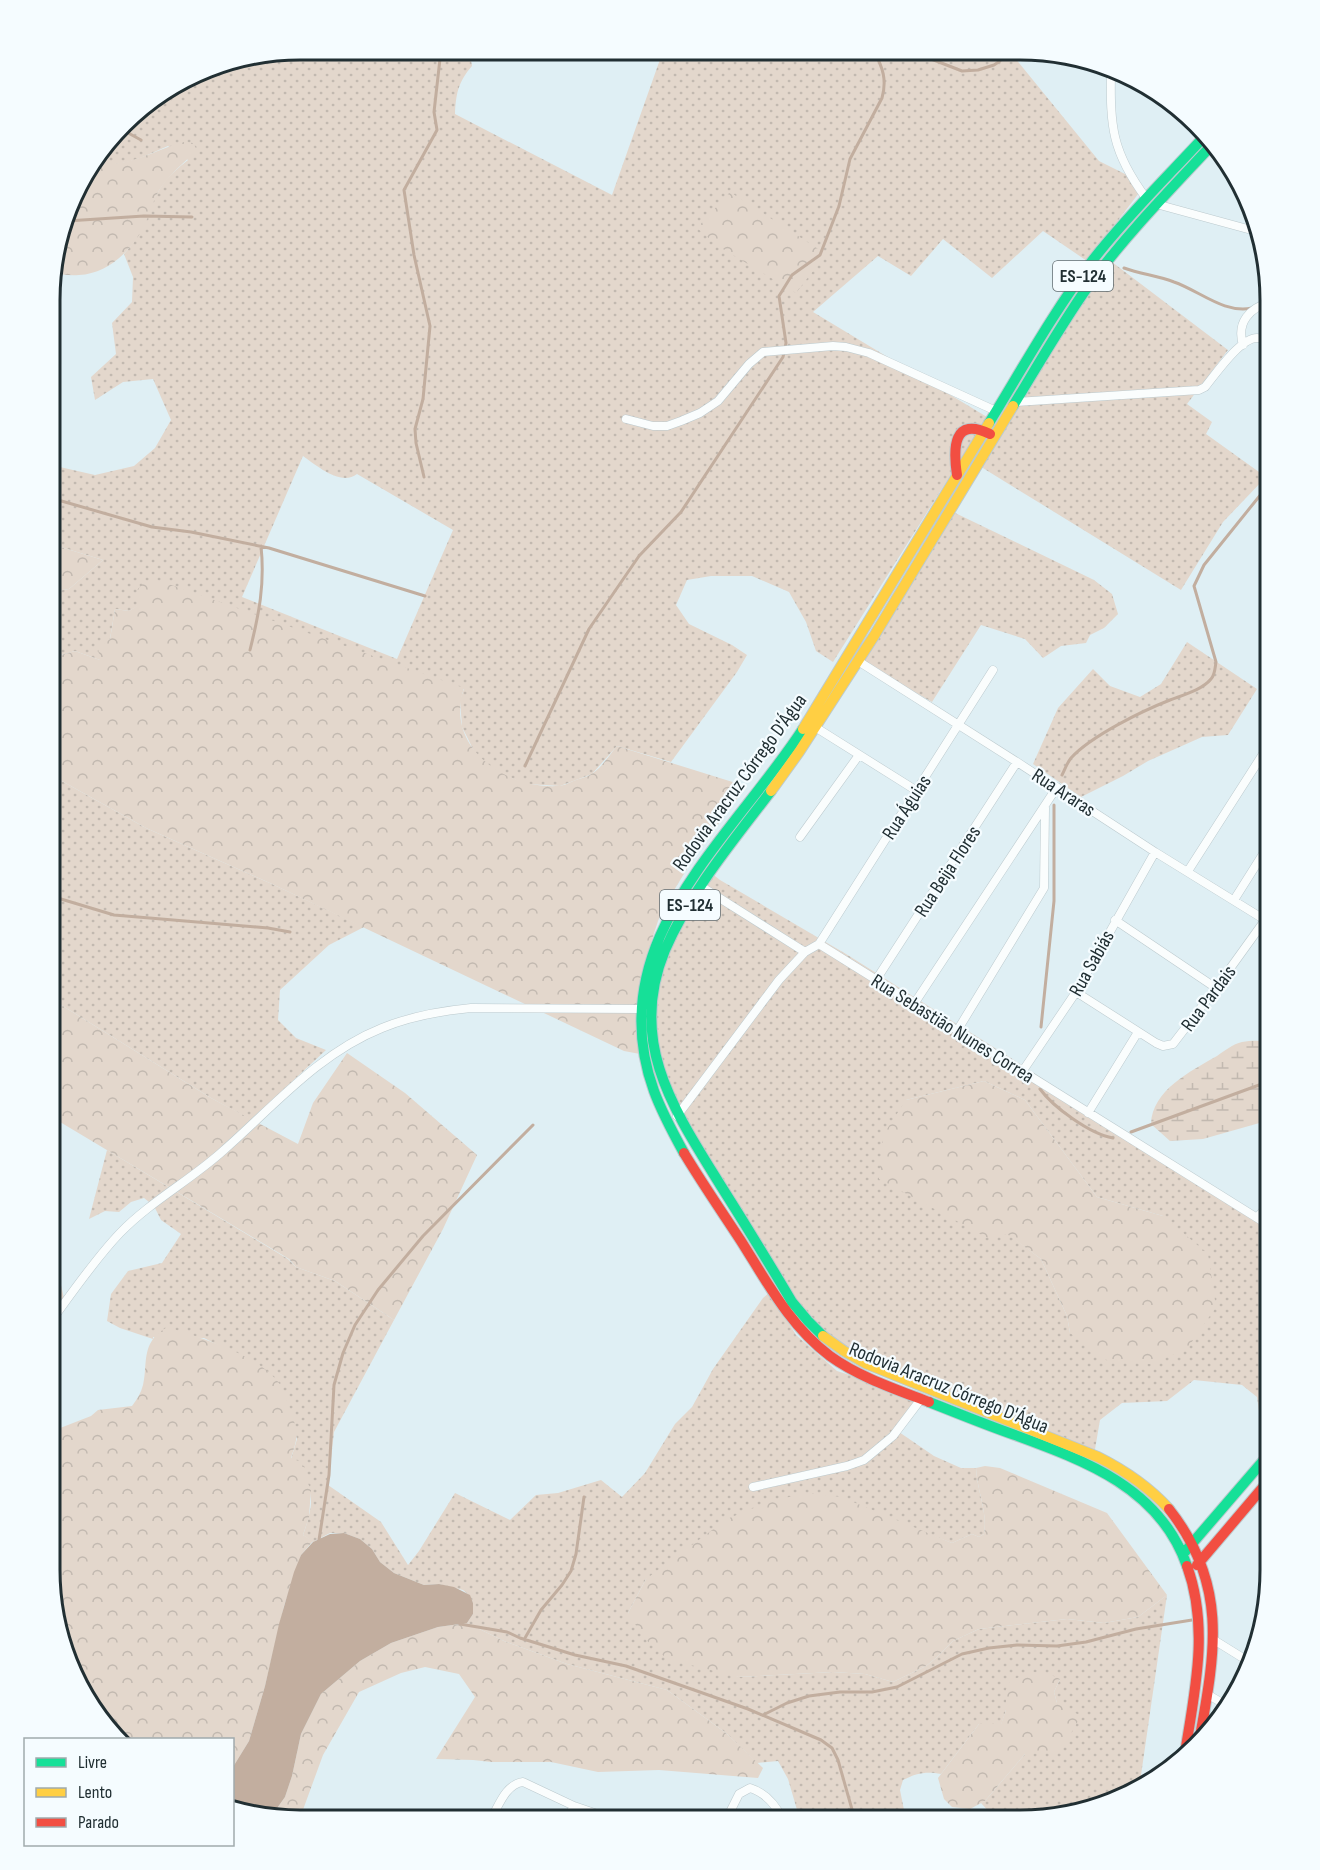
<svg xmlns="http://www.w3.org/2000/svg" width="1320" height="1870" font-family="'Sofia Sans Condensed',sans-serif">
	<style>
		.grass { fill: url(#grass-dots); fill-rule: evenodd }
		.forest { fill: url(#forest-crowns) }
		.wetland { fill: url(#wetland-marsh) }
		.water { fill: #c2ae9f }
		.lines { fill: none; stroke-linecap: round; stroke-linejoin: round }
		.stream { stroke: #c2ae9f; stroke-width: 3 }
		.street-casing { stroke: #bccace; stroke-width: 9 }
		.fast-casing { stroke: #bccace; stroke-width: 12 }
		.slow-casing { stroke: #bccace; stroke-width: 12 }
		.jam-casing { stroke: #bccace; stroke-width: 12 }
		.street { stroke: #fafdfd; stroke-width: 8 }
		.fast { stroke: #16e098; stroke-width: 10 }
		.slow { stroke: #ffcf43; stroke-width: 10 }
		.jam { stroke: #f24e42; stroke-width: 10 }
		.labels { text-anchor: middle; stroke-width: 4.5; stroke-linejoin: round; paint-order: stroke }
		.shield { fill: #f5fcff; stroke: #616c70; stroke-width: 1.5 }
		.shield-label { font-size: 18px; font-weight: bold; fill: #212f33 }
		.street-label { font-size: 20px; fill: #212f33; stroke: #f5fcff }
		.rim { fill: none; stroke: #212f33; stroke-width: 3 }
	</style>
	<defs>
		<pattern id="grass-dots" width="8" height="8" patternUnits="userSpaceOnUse" patternTransform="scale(1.5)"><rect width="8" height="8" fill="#e3d7cc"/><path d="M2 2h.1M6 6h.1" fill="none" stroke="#c2b9b0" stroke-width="1.8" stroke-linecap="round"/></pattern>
		<pattern id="forest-crowns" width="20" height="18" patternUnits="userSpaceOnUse" patternTransform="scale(1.5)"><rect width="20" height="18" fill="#e3d7cc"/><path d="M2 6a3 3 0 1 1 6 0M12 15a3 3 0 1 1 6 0" fill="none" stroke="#c2b9b0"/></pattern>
		<pattern id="wetland-marsh" width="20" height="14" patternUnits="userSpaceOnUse" patternTransform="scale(1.5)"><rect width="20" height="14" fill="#e3d7cc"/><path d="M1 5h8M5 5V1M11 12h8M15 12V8" fill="none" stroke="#c2b9b0"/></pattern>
	</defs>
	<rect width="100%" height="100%" fill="#dfeff4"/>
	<path class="grass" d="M300 50H475L471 60 472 66C458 82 456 94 455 114L612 195 663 51 1010 52 1099 161 1131 177 1142 189 1087 261 1043 231 992 278 943 239 911 276 878 256 813 312 987 417 833 662 816 651 806 622 789 592 752 576H711L687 580 676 605 689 624 732 645 747 655 737 672 671 762 617 746 592 774 560 786 526 784 494 771 476 755 462 727 460 700 464 689 138 606 129 611 115 609 110 639 100 660 75 651 54 657 51 654V592L69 589 103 560 51 544V465L95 475 134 466 155 448 171 420 153 379 123 382 95 400 91 377 116 354 112 323 132 302 133 277 124 254C144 233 147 209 161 187 168 176 178 168 188 160L168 146C147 155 118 171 95 161L135 111 219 63ZM303 456C316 465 341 487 357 474L453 530 397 659 242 597Z
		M1108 259 1228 350 1187 404 1212 422 1206 434 1266 477 1223 522 1181 590 978 465Z
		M949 510 1094 580 1112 594 1118 614 1104 628 1090 635 1086 643 1061 646 1043 658 1025 639 981 625 932 702 855 658Z
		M1187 642 1257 689 1228 735 1202 737 1148 761 1123 776 1081 797 1033 764 1058 708 1093 669 1110 686 1140 697 1161 684Z
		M51 775 146 828 272 884 364 927 329 945 280 990 278 1020 296 1038 326 1050 283 1090 259 1124 211 1098 50 998Z
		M706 869 720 880 846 954 1025 1067 1162 1159 1270 1226V1451L1260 1418 1257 1397 1242 1385 1194 1380 1167 1401 1122 1403 1100 1420 1094 1455 873 1365 807 1318 683 1122 656 1048 658 975ZM984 1081 1025 1100 1097 1197 1163 1216 1070 1333 1067 1316 1041 1259 1007 1233 906 1100Z
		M107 1150 288 1259 296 1267 335 1281 394 1320 334 1432 328 1485 381 1522 408 1565 419 1551 455 1493 510 1520 536 1495 558 1493 601 1480 622 1497 645 1473 675 1424 692 1407 713 1369 763 1298 770 1292 796 1335 837 1371 890 1388 921 1401 899 1432 934 1456 961 1468H976C977 1491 988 1512 984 1534L979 1537 972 1534 952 1543 910 1527 646 1579 628 1613 738 1677 833 1672 865 1674 893 1682 926 1666 936 1658 953 1641 979 1629 1067 1619 1104 1623 1138 1617 1167 1595 1139 1789 1130 1795 1094 1803H1074L1044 1815 1012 1820H1003L990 1813 981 1803 985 1801 1025 1754 1057 1703 1054 1692 1060 1679 1006 1690V1710L1001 1725 979 1724 941 1774C927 1771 916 1773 903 1780L900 1790 906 1820H800L788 1779 778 1761 757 1763 726 1733 667 1690 567 1664 504 1641 467 1623 473 1614V1603L469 1595 463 1590 439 1584 424 1585 394 1573 380 1562 372 1549 360 1539 344 1533H330L313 1542 303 1535C316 1498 314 1490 291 1459L297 1439 279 1384 264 1369 204 1338 153 1337V1339L120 1328 107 1321 111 1294 128 1271 162 1263 181 1234 161 1220 154 1206 144 1198 131 1202 119 1212 105 1211 89 1219Z
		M57 1267 65 1303 50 1320V1269Z"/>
	<path class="forest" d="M184 142 193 143 197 150C185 162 172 172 162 186 153 198 150 215 143 228 131 251 107 274 79 275 70 276 60 274 52 273V267L83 175 95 161C121 172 158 148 184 142Z
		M730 192 826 254 796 293 718 246 697 228Z
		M51 544 103 560 69 589 51 592Z
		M157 580 464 688C444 747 505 789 558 786 564 786 570 782 576 780 581 778 588 777 593 773 602 767 610 754 617 746L739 784 744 789 693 859 665 905 658 921 647 955 640 1054 624 1051 272 884 146 828 51 775V654L54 657 75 651 100 660 98 648 110 639 115 609 129 611 137 606V590L145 581Z
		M50 998 211 1098 298 1144 313 1103 347 1053 405 1093 477 1155 443 1229 394 1320 335 1281 296 1267 289 1259 50 1116Z
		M984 1081 1025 1100 1097 1197 1163 1216 1208 1254 1216 1307 1187 1349 1150 1364 1108 1361 1070 1333 1067 1316 1041 1259 1007 1234 988 1238 879 1179 883 1135 906 1100Z
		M167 1327C201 1338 257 1354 279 1383 284 1391 287 1401 290 1409 298 1433 299 1434 291 1458L301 1462 307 1473 306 1479 311 1490 309 1517 303 1535 313 1541 301 1555 284 1606 265 1686 249 1741 233 1767 232 1740 117 1739 111 1735 75 1680 50 1570V1432L91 1416 98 1410 132 1406C137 1399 141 1393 143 1385 147 1369 143 1353 153 1339 156 1334 163 1330 167 1327Z
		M985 1466 1000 1468 1107 1513 1167 1595 1138 1617 1104 1623 1067 1619 979 1629 953 1641 936 1658 926 1666 893 1682 865 1674 833 1672 738 1677 667 1659 644 1638 628 1613 646 1579 727 1519 771 1501 807 1493 841 1497 952 1543 972 1534 979 1537 984 1534C988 1512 977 1491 976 1468Z
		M467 1623 504 1641 567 1664 667 1690 726 1733 763 1768 758 1778 659 1770 598 1772 551 1762H491L473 1760 436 1759 475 1697 459 1674 425 1667 401 1673 359 1692 323 1755 300 1818H270L285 1797 292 1776 301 1734 321 1694 360 1661 391 1643 438 1627Z
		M1031 1672 1047 1673 1060 1679 1054 1692 1057 1703 1081 1716 1060 1752 1025 1754 985 1801 970 1809 952 1807 944 1799 938 1778 979 1724H1001L1006 1710V1690L1010 1681Z"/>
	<path class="wetland" d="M1270 1041V1120L1203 1139 1170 1141 1151 1124C1152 1090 1191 1071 1217 1056 1224 1051 1233 1044 1242 1042 1251 1040 1261 1041 1270 1041Z"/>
	<path class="water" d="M344 1533 360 1539 372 1549 380 1562 394 1573 424 1585 439 1584 454 1587 470 1595 473 1603V1614L467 1623 438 1627 391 1643 360 1661 321 1694 301 1734 292 1776 285 1797 270 1818H268L233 1805V1767L249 1741 265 1686 279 1624 294 1572 301 1555 313 1542 330 1534Z"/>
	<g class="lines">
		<path class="stream" d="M900 51 926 57 962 71 978 70 994 65 1000 61 1004 52
			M121 129 141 140
			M67 221 144 216 192 217
			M1124 268C1141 274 1158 276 1174 282 1200 291 1224 314 1252 308
			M424 477 416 443 415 429 423 399 430 326 414 255 404 190 437 130 434 112 441 50
			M51 498 152 527 191 532 269 548 425 596
			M250 650C259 614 265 584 261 546
			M525 766 589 629 639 556 681 512 783 357 786 343 779 296 792 275 820 255 839 206 850 159 882 98C887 80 883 68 874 51
			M1062 775C1065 769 1067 763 1071 758 1091 736 1142 711 1170 700 1183 695 1202 690 1211 679 1215 675 1215 668 1216 662L1194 586 1204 565 1270 483
			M51 896 114 915 268 928 290 932
			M1041 1027 1054 901V805
			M1040 1089C1053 1107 1090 1134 1113 1138
			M1131 1132 1270 1081
			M319 1540 329 1475 334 1385 343 1353 355 1325 378 1290 423 1236 533 1125
			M460 1624 507 1632 520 1638 575 1655 626 1666 748 1709 821 1740 832 1748 838 1760 855 1820
			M525 1638 541 1610 562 1585 571 1571 576 1554 584 1497
			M763 1715 787 1703 809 1696 840 1692H872L897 1687 962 1654 989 1648 1017 1645 1057 1646 1086 1642 1136 1629 1192 1620"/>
		<defs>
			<path id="street" d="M1111 71C1110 127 1112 152 1146 198
				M1156 204 1255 231
				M1243 345C1236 322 1250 308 1270 302
				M1016 402 1199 390 1205 387C1215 375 1240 338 1257 338 1262 338 1266 341 1270 344
				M626 419 653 426H667L681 421 700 413 718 401 749 364 763 352 833 346 846 347 869 353 996 411
				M858 661 1017 762 1155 852 1270 923
				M815 727 917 791
				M800 837 859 755
				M1188 871 1270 743
				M702 887 805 952
				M1234 900 1270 843
				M1115 920 1216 988
				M819 944 1270 1226
				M876 980 1017 762
				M1076 992 1156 1043 1163 1046 1173 1044 1216 988 1265 920
				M914 1004 1057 787
				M957 1031 1044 888 1045 808
				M1022 1072 1076 992 1155 852
				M1088 1113 1138 1032
				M677 1116 779 980 805 952 819 944 993 670
				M1257 1218 1270 1202
				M50 1323C71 1294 95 1259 120 1233 151 1201 191 1180 224 1150 273 1107 319 1053 382 1028 411 1016 440 1011 471 1008L641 1009
				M753 1487 847 1466 864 1460 893 1436 921 1399
				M1214 1640 1251 1663
				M1207 1694 1229 1707
				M491 1819C499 1805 506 1784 523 1782L574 1806 612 1819
				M567 1819 574 1806
				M726 1820 739 1794 750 1788C766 1793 776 1805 783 1820"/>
			<path id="fast" d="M1013 406C1038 365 1062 323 1089 285 1125 236 1168 192 1210 147
				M989 423C1022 369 1054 311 1092 261 1126 217 1166 178 1203 138
				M771 791C733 841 690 892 665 950 627 1042 674 1110 721 1186 745 1224 769 1263 792 1302L808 1321 823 1336
				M684 1153C673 1133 662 1113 654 1091 600 942 730 841 803 729
				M929 1402C957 1413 986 1425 1015 1435 1086 1461 1160 1488 1187 1566
				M1183 1554 1270 1453"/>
			<path id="slow" d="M803 729 989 423
				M771 791 799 752 874 636 1013 406
				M823 1336 844 1351 865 1363 1098 1457C1124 1470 1149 1487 1169 1509"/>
			<path id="jam" d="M957 475C953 448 953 416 990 434
				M684 1153C702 1183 722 1212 741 1241 767 1282 790 1326 830 1356 859 1377 895 1389 929 1402
				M1169 1509C1229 1585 1215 1653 1199 1742
				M1197 1565 1270 1479
				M1184 1759C1194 1695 1210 1629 1187 1566"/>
		</defs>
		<use href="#street" class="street-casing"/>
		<use href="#fast" class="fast-casing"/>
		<use href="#slow" class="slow-casing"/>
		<use href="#jam" class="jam-casing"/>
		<use href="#street" class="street"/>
		<use href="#fast" class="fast"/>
		<use href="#slow" class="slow"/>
		<use href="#jam" class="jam"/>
	</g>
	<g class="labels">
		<g class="shield">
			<rect x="1053" y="261" width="60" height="30" rx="4.5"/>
			<rect x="660" y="890" width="60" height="30" rx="4.5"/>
		</g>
		<g class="shield-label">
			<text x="1083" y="282">ES-124</text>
			<text x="690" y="911">ES-124</text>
		</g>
		<g class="street-label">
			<text transform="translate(739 782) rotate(-54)" y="7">Rodovia Aracruz Córrego D'Água</text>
			<text transform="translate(1064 792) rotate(33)" y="7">Rua Araras</text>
			<text transform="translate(906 807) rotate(-57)" y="7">Rua Águias</text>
			<text transform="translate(947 871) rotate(-57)" y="7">Rua Beija Flores</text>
			<text transform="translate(1091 963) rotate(-61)" y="7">Rua Sabiás</text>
			<text transform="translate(1208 998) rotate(-53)" y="7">Rua Pardais</text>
			<text transform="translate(953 1028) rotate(32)" y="7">Rua Sebastião Nunes Correa</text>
			<text transform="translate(949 1387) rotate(22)" y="7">Rodovia Aracruz Córrego D'Água</text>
		</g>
	</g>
	<path d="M0 0H1320V1870H0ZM300 60H1020A240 240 0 0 1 1260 300V1570A240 240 0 0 1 1020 1810H300A240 240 0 0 1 60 1570V300A240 240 0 0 1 300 60Z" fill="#f5fcff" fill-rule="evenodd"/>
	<path class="rim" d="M300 60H1020A240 240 0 0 1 1260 300V1570A240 240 0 0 1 1020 1810H300A240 240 0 0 1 60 1570V300A240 240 0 0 1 300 60Z"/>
	<rect x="24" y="1738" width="210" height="108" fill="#f5fcff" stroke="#a0aaad" stroke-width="1.5"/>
	<rect x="36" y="1758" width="30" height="9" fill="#16e098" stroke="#a0aaad" stroke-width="1.5"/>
	<text x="78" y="1768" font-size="18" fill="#212f33">Livre</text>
	<rect x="36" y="1788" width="30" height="9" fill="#ffcf43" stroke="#a0aaad" stroke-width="1.5"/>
	<text x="78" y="1798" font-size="18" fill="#212f33">Lento</text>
	<rect x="36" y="1818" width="30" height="9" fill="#f24e42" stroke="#a0aaad" stroke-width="1.5"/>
	<text x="78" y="1828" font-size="18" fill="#212f33">Parado</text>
</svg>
